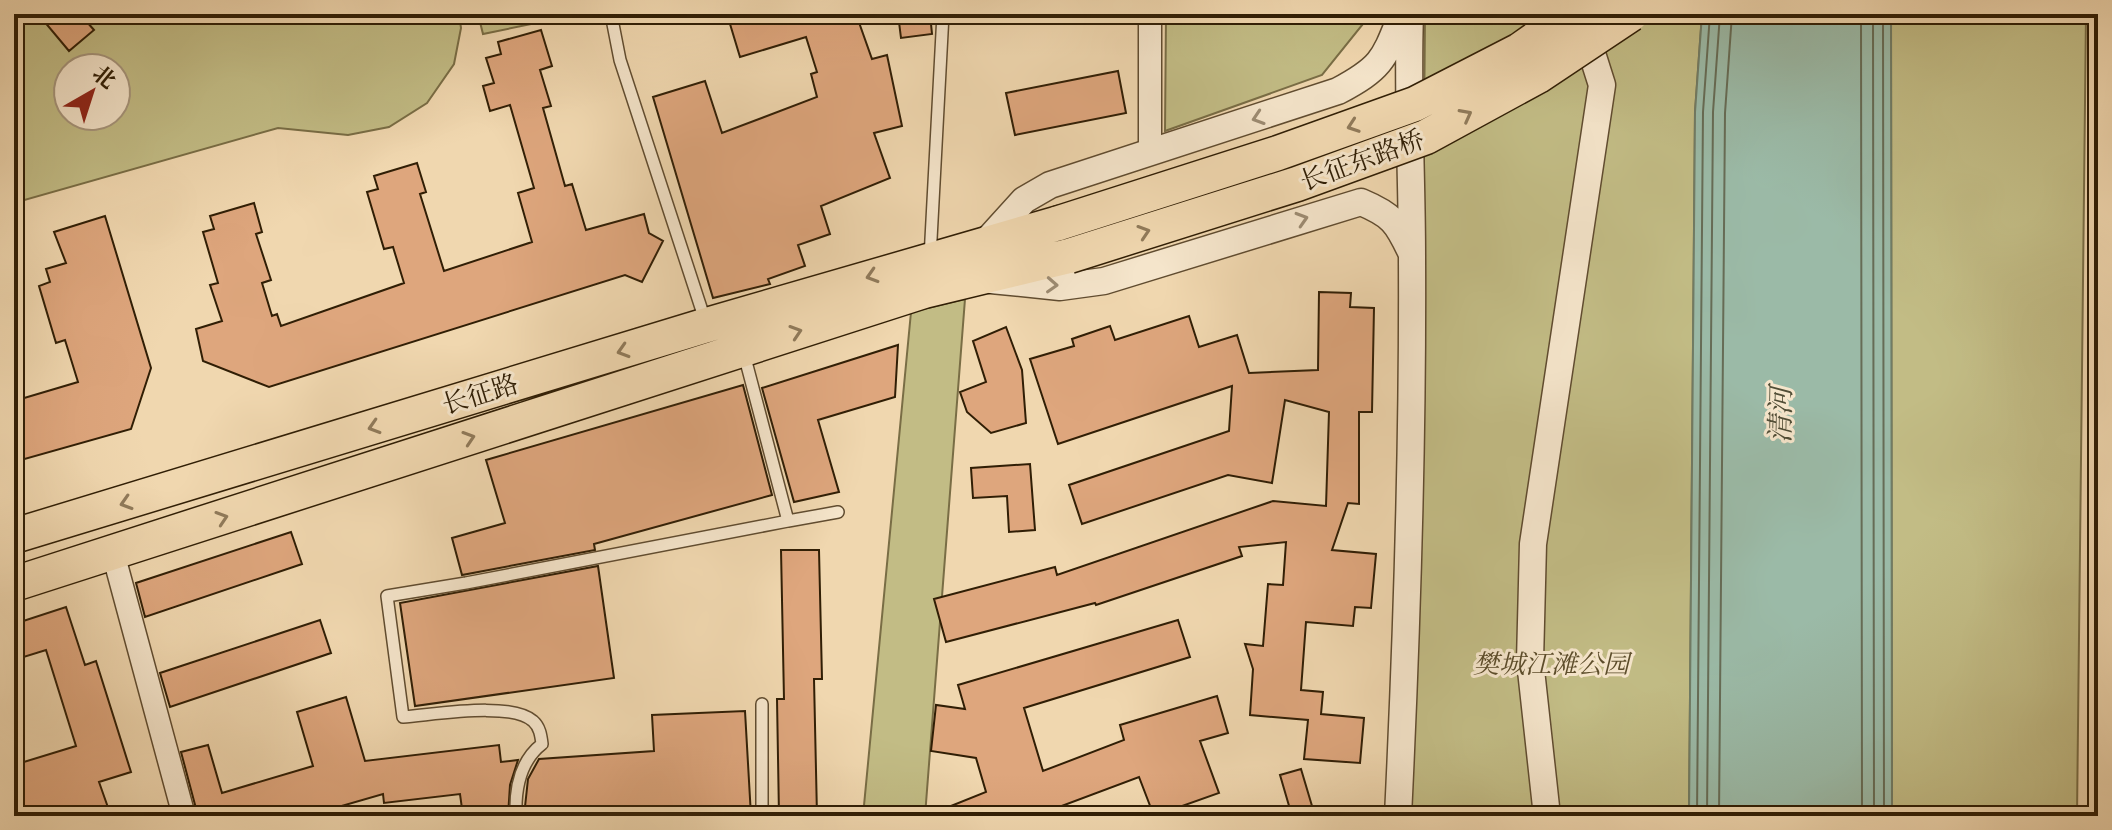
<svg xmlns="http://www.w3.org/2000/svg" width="2112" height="830" font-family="'IM FELL Double Pica','Noto Serif SC',serif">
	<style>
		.green { fill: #c2bc85; stroke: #796d45; stroke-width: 2; fill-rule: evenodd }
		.water { fill: #9bbaa7; stroke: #707c66; stroke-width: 2 }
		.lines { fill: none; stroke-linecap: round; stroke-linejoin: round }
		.shore { stroke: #666c56; stroke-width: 2 }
		.building { fill: #dea67d; stroke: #301e05; stroke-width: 2 }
		.service-casing { stroke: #604c30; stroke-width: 14 }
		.minor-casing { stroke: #604c30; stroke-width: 25 }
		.tertiary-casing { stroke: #604c30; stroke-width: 29 }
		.primary-casing { stroke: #301e05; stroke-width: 37 }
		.service { stroke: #f5e5cb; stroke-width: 11 }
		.minor { stroke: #f5e5cb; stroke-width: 22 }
		.tertiary { stroke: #f5e5cb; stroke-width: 26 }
		.primary { stroke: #f0d7af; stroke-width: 34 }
		.primary-bridge-casing { stroke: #301e05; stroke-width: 37; stroke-linecap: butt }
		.primary-bridge { stroke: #f0d7af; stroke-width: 34 }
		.oneway { stroke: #907a5a }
		.oneway2 { stroke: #9c8b72 }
		.labels { text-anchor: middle; stroke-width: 6; stroke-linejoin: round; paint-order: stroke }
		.street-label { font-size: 26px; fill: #301e05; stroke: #f5e5cb }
		.park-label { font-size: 26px; font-style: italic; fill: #5c4d2b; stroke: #f5e5cb }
		.water-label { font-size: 28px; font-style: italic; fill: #504d36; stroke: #f5e5cb }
	</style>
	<rect width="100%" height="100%" fill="#f0d7af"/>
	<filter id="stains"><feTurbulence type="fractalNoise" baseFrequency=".0025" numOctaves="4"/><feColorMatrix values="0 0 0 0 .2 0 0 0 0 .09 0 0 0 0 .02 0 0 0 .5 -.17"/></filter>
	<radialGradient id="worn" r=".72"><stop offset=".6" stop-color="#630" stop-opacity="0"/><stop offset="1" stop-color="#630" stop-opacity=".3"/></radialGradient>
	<path class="green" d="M14 14H459L461 28 454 64 427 103 389 127 348 135 278 128 14 203ZM68 68H116V116H68Z
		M478 14H580L483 34Z
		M1166 14H1371L1322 75 1165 131Z
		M1425 14H1702L1695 112 1689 816H1409L1423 250Z
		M1891 14H2086L2077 816H1892Z
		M965 299 925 816H863L911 312Z"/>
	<path class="water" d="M1702 14H1891L1892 816H1689L1695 112Z"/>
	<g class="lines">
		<path class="shore" d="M1861 14 1862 816
			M1873 14 1874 816
			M1883 14 1884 816
			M1697 816 1703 112 1710 14
			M1707 816 1713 112 1720 14
			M1719 816 1725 113 1732 14"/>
	</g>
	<path class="building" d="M38 14H80L94 30 69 51Z
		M727 14H856L872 59 887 55 902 126 874 133 890 178 821 206 830 234 798 245 805 266 768 279 770 284 713 298 653 97 705 81 722 133 817 97 811 74 817 72 806 37 740 57Z
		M898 14H930L932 34 901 38Z
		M541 30 552 66 540 70 551 106 543 108 565 186 572 184 586 230 644 214 649 233 663 241 642 282 625 275 269 387 203 361 196 329 222 321 210 285 218 283 203 232 214 229 210 216 254 203 262 232 256 234 271 280 262 283 272 316 277 314 281 326 404 283 393 247 384 249 367 192 378 189 374 176 417 163 426 192 420 194 444 271 532 242 518 193 534 188 510 105 490 111 483 86 494 83 486 58 501 54 498 42Z
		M1118 71 1126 113 1015 135 1006 93Z
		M105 216 151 368 131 429 14 462V401L78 382 65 340 56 343 39 286 50 282 46 269 66 263 54 232Z
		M1319 292 1351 293 1350 307 1374 308 1372 412H1359V504L1348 503 1332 550 1376 554 1371 608 1355 607 1353 626 1306 622 1301 690 1323 692 1321 714 1364 718 1360 763 1304 759 1308 720 1250 715 1253 669 1245 644 1263 646 1268 584 1283 585 1286 542 1239 547 1242 556 1096 605 1095 603 946 642 934 599 1055 567 1057 575 1273 501 1326 506 1329 412 1285 400 1272 483 1228 475 1082 524 1069 485 1229 431 1232 386 1058 444 1030 359 1074 346 1072 339 1110 326 1115 340 1189 316 1199 347 1237 335 1249 373 1318 370Z
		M1006 327 1022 370 1026 423 991 433 967 412 960 392 986 382 973 341Z
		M898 345 895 397 818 420 839 492 794 502 762 388Z
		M743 385 772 495 594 544 595 550 462 575 452 538 505 523 486 460Z
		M1030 464 1035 530 1009 532 1007 496 973 498 971 468Z
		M291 532 302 564 145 617 136 583Z
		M781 550H819L822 679H814L817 816H779L777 699H784Z
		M598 566 614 678 415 706 400 603Z
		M66 607 85 665 96 661 131 772 99 782 111 816H14V765L76 746 46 650 14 660V624Z
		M320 620 331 653 170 707 160 673Z
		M1178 620 1190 657 1024 708 1043 771 1124 740 1120 725 1217 696 1228 733 1200 741 1219 793 1154 816 1139 777 1035 816H926L986 792 976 758 931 751 936 705 965 709 958 685Z
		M346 697 365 761 499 745 501 762 518 760 510 785 508 816H463L460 794 384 803 383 794 307 816H198L181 752 208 745 222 793 313 766 297 712Z
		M745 711 751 816H524L528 779 539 759 654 751 652 715Z
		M1301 769 1315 816H1292L1280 775Z"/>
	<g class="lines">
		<defs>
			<path id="service" d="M611 14 620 60 706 323
				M930 258 943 14
				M744 354 788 521 838 512
				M762 704V816
				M516 816C515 790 520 761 542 744 541 736 540 727 533 721 511 701 433 715 403 717L387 596 466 583 788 521"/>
			<path id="minor" d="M1150 153V14
				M113 553 184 816"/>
			<path id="tertiary" d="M985 243 1024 200 1050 185 1338 91C1383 67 1384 59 1402 14
				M991 280 1060 287 1104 281 1361 202C1392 215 1397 222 1411 252
				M1398 816C1407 630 1413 444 1412 257 1412 176 1407 95 1410 14
				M1547 816 1530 661 1533 544 1602 85 1583 25"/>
			<path id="primary" d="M14 536 707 325 1059 223
				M14 584 924 291 1069 256"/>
		</defs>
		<use href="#service" class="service-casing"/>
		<use href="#minor" class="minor-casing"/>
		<use href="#tertiary" class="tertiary-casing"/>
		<use href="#primary" class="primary-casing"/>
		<use href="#service" class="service"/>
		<use href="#minor" class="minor"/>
		<use href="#tertiary" class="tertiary"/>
		<use href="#primary" class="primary"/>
		<defs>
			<path id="primary-bridge" d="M1059 223 1278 153 1415 104 1520 50 1571 14
				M1069 256 1297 184 1426 137 1538 76 1631 14"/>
		</defs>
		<use href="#primary-bridge" class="primary-bridge-casing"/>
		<use href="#primary-bridge" class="primary-bridge"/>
	</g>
	<defs><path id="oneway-chevron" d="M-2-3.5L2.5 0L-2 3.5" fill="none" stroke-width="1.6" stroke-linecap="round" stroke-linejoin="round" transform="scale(2)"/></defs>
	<g class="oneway">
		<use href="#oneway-chevron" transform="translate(1466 115) rotate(-28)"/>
		<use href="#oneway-chevron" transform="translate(1353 126) rotate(161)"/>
		<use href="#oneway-chevron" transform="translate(1144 232) rotate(-18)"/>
		<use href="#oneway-chevron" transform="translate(872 276) rotate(163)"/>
		<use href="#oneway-chevron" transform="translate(796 332) rotate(-18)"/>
		<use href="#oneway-chevron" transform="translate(623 351) rotate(163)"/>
		<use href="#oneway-chevron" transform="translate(374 427) rotate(163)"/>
		<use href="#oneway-chevron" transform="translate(469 438) rotate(-18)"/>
		<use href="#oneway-chevron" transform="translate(126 503) rotate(163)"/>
		<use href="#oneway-chevron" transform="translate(222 518) rotate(-18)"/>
	</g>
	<g class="oneway2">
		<use href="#oneway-chevron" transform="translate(1258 118) rotate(162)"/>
		<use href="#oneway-chevron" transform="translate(1302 219) rotate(-17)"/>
		<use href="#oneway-chevron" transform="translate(1052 285) rotate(3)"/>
	</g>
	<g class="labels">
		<g class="street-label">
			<text transform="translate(1362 160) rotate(-20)" y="9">长征东路桥</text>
			<text transform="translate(480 394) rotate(-17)" y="9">长征路</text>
		</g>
		<g class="park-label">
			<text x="1551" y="673">樊城江滩公园</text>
		</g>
		<g class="water-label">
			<text transform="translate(1780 415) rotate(-89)" y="10">清河</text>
		</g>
	</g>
	<rect width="2112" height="830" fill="none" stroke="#f0d7af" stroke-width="48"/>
	<rect x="16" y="16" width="2080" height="798" fill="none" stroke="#301e05" stroke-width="4"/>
	<rect x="24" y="24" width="2064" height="782" fill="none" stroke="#301e05" stroke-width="2"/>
	<g transform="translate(92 92) rotate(39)"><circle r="38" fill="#f5e5cb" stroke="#a6957c" stroke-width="2"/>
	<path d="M0-6L14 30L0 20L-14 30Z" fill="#8f2418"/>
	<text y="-12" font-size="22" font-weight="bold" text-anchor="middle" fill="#301e05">北</text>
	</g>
	<rect width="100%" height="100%" filter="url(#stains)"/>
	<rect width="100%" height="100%" fill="url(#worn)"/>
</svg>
